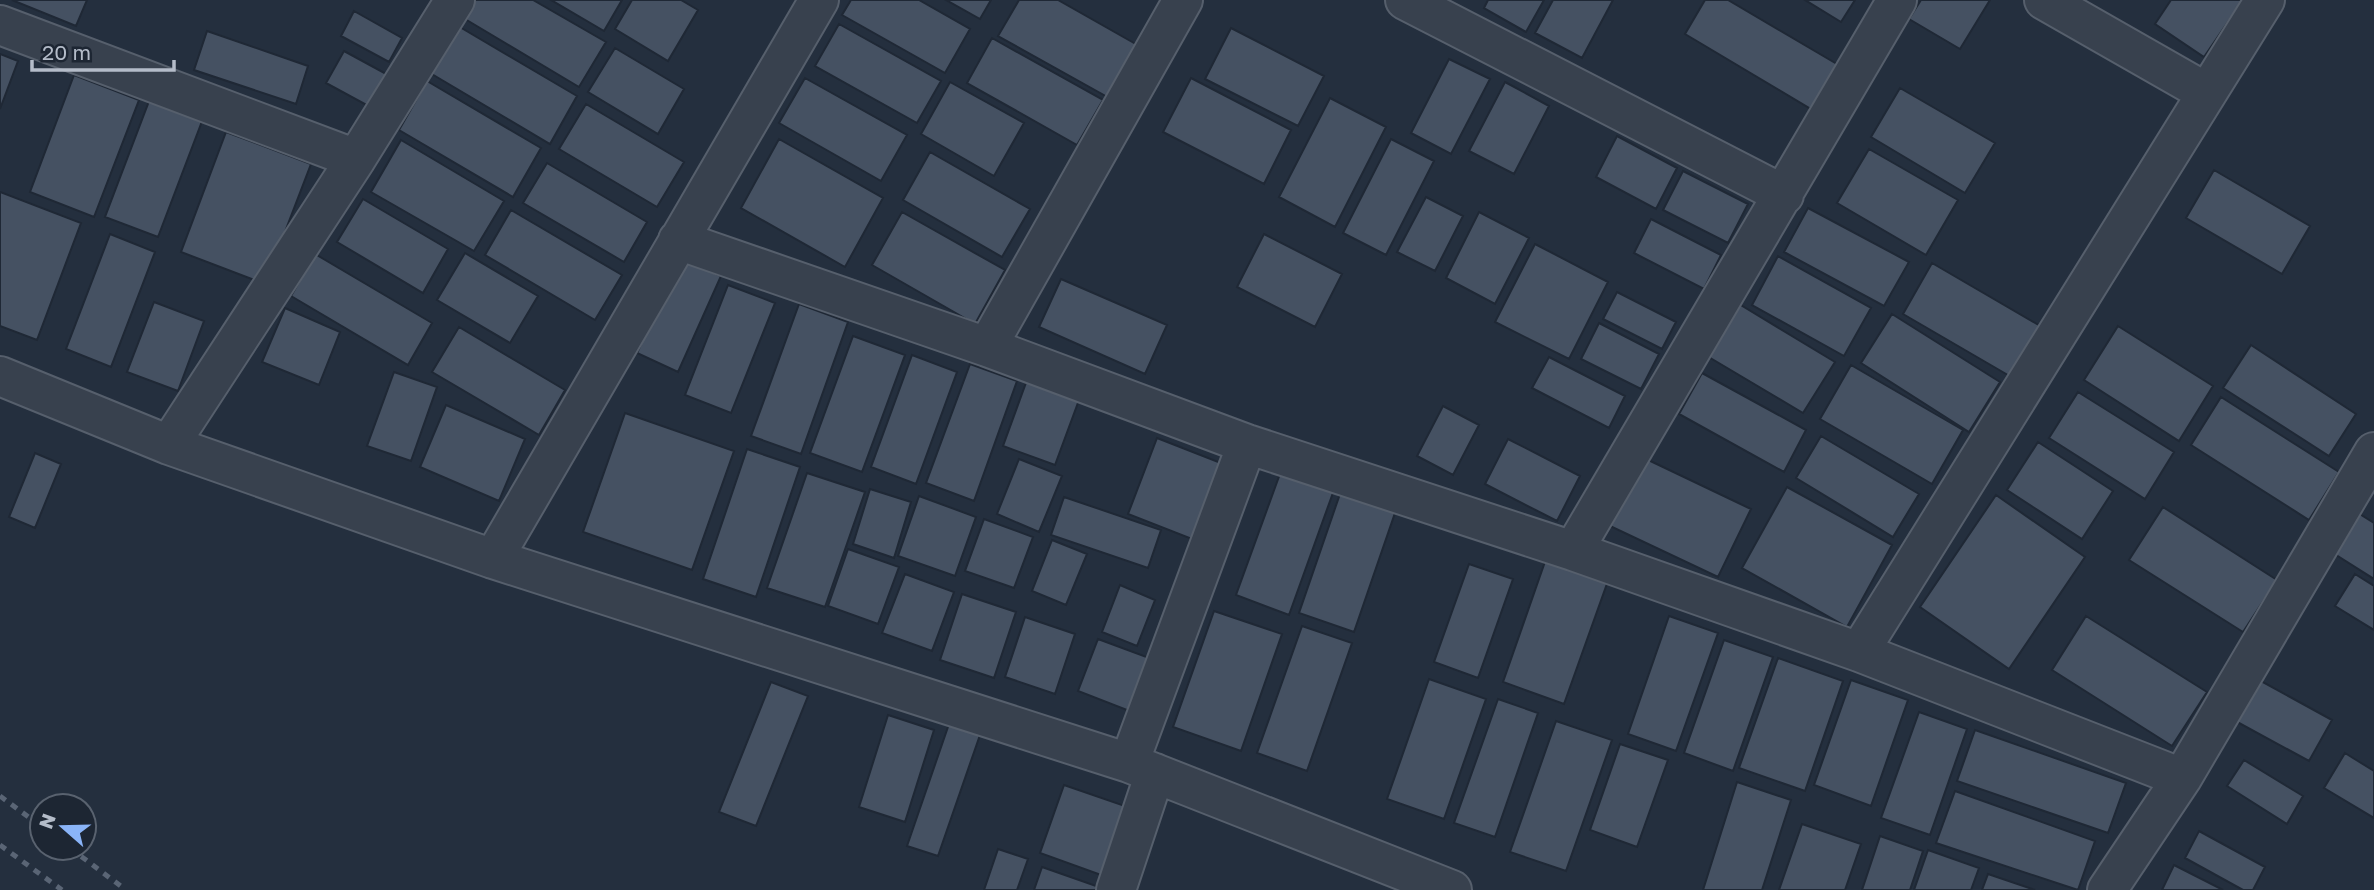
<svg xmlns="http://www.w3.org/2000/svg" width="2374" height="890" font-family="'Golos Text',sans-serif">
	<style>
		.building { fill: #455162; stroke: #1f2835; stroke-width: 2 }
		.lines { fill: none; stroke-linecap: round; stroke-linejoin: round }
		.minor-casing { stroke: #565f6c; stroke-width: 42 }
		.minor { stroke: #38414e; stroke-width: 38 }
		.rail { stroke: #5a6575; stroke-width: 5; stroke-dasharray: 7 7; stroke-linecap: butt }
	</style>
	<rect width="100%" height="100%" fill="#242f3e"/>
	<path class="building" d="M12 0H87L76 26Z
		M469 0H533L606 42 579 87 460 16Z
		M551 0H622L604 31Z
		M632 0H681L698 10 668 61 615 29Z
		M851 0H919L970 29 945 73 842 15Z
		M946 0H991L980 19Z
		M1019 0H1058L1141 47 1111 99 998 36Z
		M1488 0H1544L1526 32 1484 8Z
		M1553 0H1613L1582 58 1535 33Z
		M1705 0H1728L1842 67 1816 112 1685 34Z
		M1805 0H1855L1841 22Z
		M1921 0H1990L1960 49 1909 19Z
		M2171 0H2243L2204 57 2155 24Z
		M354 11 402 38 389 62 341 36Z
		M453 23 577 96 550 144 425 70Z
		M839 24 941 81 917 123 815 66Z
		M1231 28 1324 76 1298 126 1205 79Z
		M207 31 308 66 296 104 194 70Z
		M992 38 1103 100 1077 145 967 83Z
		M615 48 684 89 658 134 588 92Z
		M344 51 390 76 372 108 326 83Z
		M0 54 18 61 0 109Z
		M1449 59 1490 79 1451 154 1411 133Z
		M74 75 139 100 94 217 30 192Z
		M805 78 907 135 881 181 779 123Z
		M1191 78 1291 130 1264 184 1163 132Z
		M427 81 541 148 513 197 399 130Z
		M950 82 1024 123 994 176 921 134Z
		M1505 82 1549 106 1514 174 1469 151Z
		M1900 88 1995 143 1965 193 1871 137Z
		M151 96 204 116 158 237 105 217Z
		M1330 98 1386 127 1335 227 1279 197Z
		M586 104 684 162 657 207 559 149Z
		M226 132 311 164 265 284 181 252Z
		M1617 136 1677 168 1656 209 1596 177Z
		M779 139 883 198 845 267 741 208Z
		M1391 139 1434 161 1386 255 1343 233Z
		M401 140 504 201 474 251 371 192Z
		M1869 149 1958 200 1926 255 1837 203Z
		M930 152 1030 209 1002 257 903 200Z
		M547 163 647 222 624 262 523 203Z
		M2214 170 2310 226 2282 274 2186 218Z
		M1683 171 1748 204 1728 243 1663 210Z
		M0 192 81 223 37 340 0 326Z
		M1426 197 1463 216 1435 271 1397 252Z
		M363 199 448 249 423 293 337 242Z
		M1808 208 1909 262 1884 306 1784 252Z
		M511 210 622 275 595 320 485 255Z
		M902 212 1005 270 975 324 872 265Z
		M1479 212 1529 238 1495 304 1446 278Z
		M1651 219 1721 255 1704 289 1634 253Z
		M110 234 155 252 111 367 66 349Z
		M1264 234 1342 274 1315 327 1237 287Z
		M1535 244 1608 282 1569 359 1495 322Z
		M465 253 538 296 510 343 437 300Z
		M315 254 432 323 408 365 291 296Z
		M1778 256 1871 308 1844 356 1752 305Z
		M679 258 721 276 678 372 637 353Z
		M1932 263 2042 327 2013 378 1903 314Z
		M1061 279 1167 325 1145 374 1039 327Z
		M728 285 775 303 731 413 685 395Z
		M1617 292 1676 322 1662 349 1603 319Z
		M154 302 204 321 178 391 127 372Z
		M799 304 848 322 801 454 751 436Z
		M1739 304 1835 362 1803 413 1707 356Z
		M285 308 340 332 319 385 262 362Z
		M1892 314 2000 382 1969 432 1861 363Z
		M1599 323 1659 354 1641 389 1581 359Z
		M2118 326 2213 386 2179 441 2084 380Z
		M459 327 565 390 539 435 432 372Z
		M853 336 905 355 862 472 810 453Z
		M2251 345 2356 414 2329 456 2223 388Z
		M912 355 957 372 916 484 871 467Z
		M1549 357 1625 396 1609 428 1532 388Z
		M970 364 1017 381 974 501 926 483Z
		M1851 365 1963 430 1932 484 1820 419Z
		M394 372 437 387 411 461 367 446Z
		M1702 373 1806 430 1784 472 1679 414Z
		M1027 380 1079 400 1055 465 1003 446Z
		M2078 392 2174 452 2145 499 2049 438Z
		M2221 397 2339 472 2309 520 2191 445Z
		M446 405 525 439 499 501 420 467Z
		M1443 406 1479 425 1453 475 1417 456Z
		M625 413 734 451 692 570 583 532Z
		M1821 436 1919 494 1893 537 1796 478Z
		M1157 438 1226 465 1197 541 1128 514Z
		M1508 439 1580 476 1557 521 1485 484Z
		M2038 442 2113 491 2082 539 2007 490Z
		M747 449 800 467 756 597 703 579Z
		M35 453 61 464 35 528 9 517Z
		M1642 457 1751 509 1718 577 1610 526Z
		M1019 459 1062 476 1039 532 997 514Z
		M1281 471 1334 490 1289 615 1236 595Z
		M807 473 865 492 825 607 767 588Z
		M1787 487 1892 545 1847 627 1742 568Z
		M870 489 911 502 894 558 853 544Z
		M1341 491 1396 510 1354 632 1299 613Z
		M1996 495 2085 557 2009 669 1920 607Z
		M919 496 976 517 955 576 898 556Z
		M1064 497 1161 530 1148 568 1051 535Z
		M2163 507 2277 580 2243 632 2129 560Z
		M2358 513 2374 523V579L2333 553Z
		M984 519 1033 537 1014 588 965 571Z
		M1052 540 1087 554 1066 605 1032 591Z
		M848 549 899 567 878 624 828 606Z
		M1547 556 1609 578 1564 704 1503 682Z
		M1469 564 1513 579 1478 678 1434 662Z
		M905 574 954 592 932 651 882 633Z
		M2355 574 2374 586V630L2335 606Z
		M1120 585 1155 600 1137 646 1102 632Z
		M962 594 1016 612 994 678 940 660Z
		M1214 611 1282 634 1241 751 1173 727Z
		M1669 616 1718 633 1676 751 1628 734Z
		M2086 616 2207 692 2172 746 2052 670Z
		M1025 617 1075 634 1055 694 1005 677Z
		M1302 626 1352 643 1307 771 1257 753Z
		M1098 639 1152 659 1132 712 1078 691Z
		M1724 640 1773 657 1733 771 1684 753Z
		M1778 658 1843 681 1805 791 1739 768Z
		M2250 675 2332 720 2309 761 2228 717Z
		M1429 679 1486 699 1444 819 1387 799Z
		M1851 680 1908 700 1871 806 1814 785Z
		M771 682 808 696 756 826 719 812Z
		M1498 699 1538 713 1495 837 1454 823Z
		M1919 712 1967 729 1930 835 1881 818Z
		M888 715 934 730 905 822 859 807Z
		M1556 721 1612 740 1566 871 1510 852Z
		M949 724 980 735 938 856 907 846Z
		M1975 730 2126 783 2108 833 1957 781Z
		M1620 744 1668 760 1637 847 1590 830Z
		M2345 753 2374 771V818L2324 788Z
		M2244 760 2303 796 2287 824 2227 786Z
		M1737 782 1791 800 1762 890H1703Z
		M1064 785 1125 806 1101 875 1040 853Z
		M1955 791 2095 841 2078 890 1936 843Z
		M1802 824 1861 844 1845 890H1779Z
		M2199 831 2265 867 2253 890H2243L2185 858Z
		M1880 836 1923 851 1910 890H1862Z
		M998 849 1028 859 1017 890H984Z
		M1928 850 1979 868 1971 890H1914Z
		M2174 865 2223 890H2162Z
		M1042 867 1099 887 1097 890H1034Z
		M1988 874 2035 890H1982Z"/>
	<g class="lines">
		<defs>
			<path id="minor" d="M1405 0 1784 195
				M2044 0 2207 93
				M0 25 356 159
				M678 240 987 347 1247 444 1573 551 1859 652 2182 778
				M987 347 1183 0
				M0 376 169 445 493 559 1129 763 1452 890
				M169 445 356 159 455 0
				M1573 551 1897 0
				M493 559 819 0
				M1859 652 2265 0
				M1129 763 1247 444
				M1116 890 1155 773
				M2107 890 2182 778 2374 452"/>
		</defs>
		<use href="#minor" class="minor-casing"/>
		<use href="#minor" class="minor"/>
		<path class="rail" d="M0 796 42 827
			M0 845 62 890
			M70 848 126 890"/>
	</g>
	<g transform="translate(63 827) rotate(290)"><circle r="33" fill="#1d2633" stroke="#59626f" stroke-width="2"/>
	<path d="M0-5L12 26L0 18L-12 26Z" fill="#8ab4f8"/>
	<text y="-10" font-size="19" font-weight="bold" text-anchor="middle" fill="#b4bcc9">N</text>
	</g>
	<path d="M32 60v10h142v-10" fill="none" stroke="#b4bcc9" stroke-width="3.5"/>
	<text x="42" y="60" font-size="21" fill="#b4bcc9" stroke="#1d2633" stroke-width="5" paint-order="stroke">20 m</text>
</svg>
